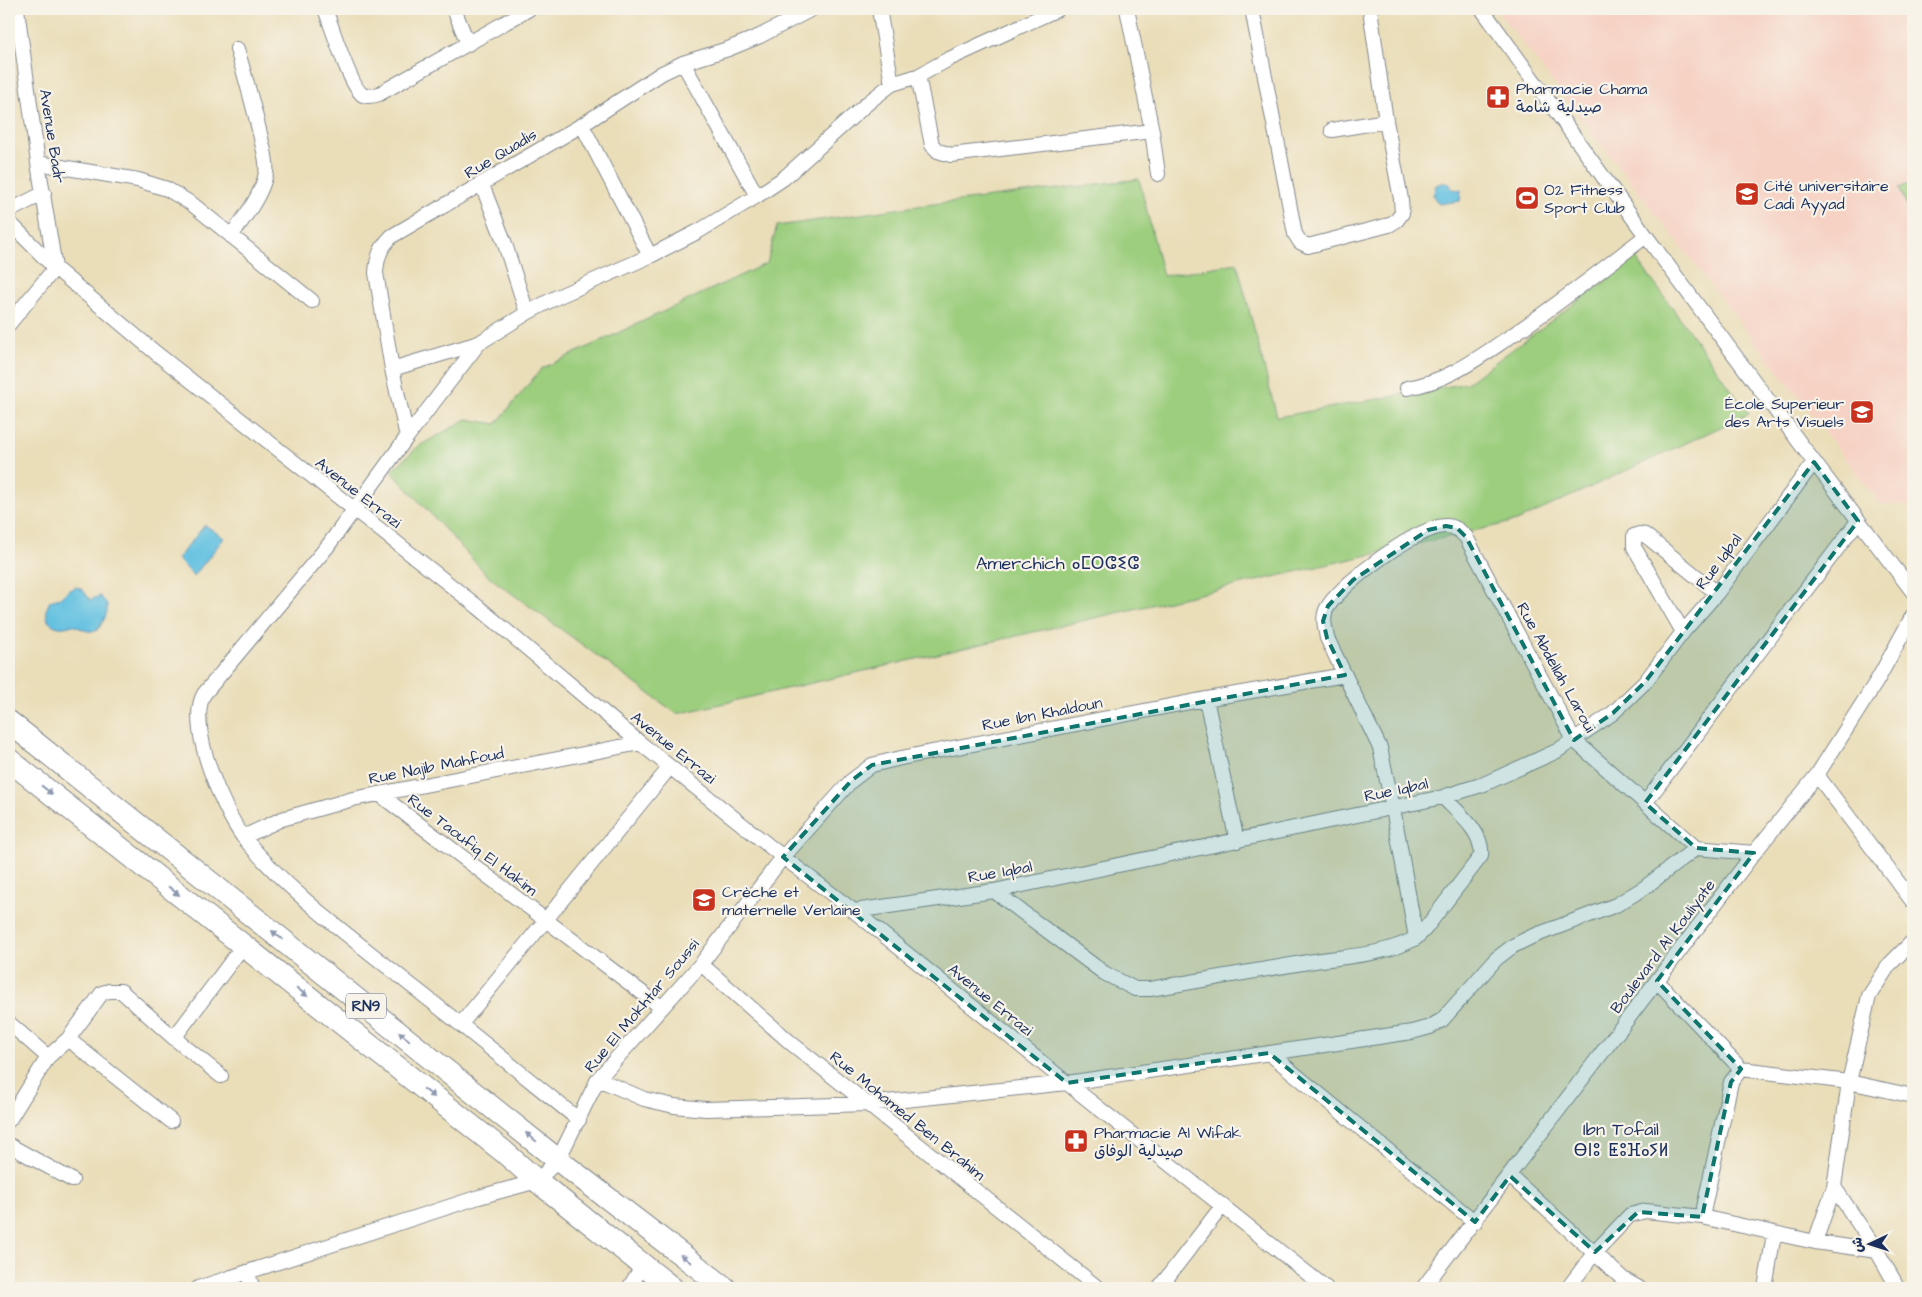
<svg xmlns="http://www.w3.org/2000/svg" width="1922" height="1297" font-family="'Architects Daughter','Playpen Sans Arabic','Noto Sans Tifinagh',sans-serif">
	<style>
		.built { fill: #f6d2c4 }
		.green { fill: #9cce7e; stroke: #5c7e6e }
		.water { fill: #63c1e1; stroke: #3f78a0 }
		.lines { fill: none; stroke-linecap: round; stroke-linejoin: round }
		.street-casing { stroke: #82868c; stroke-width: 16 }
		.primary-casing { stroke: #82868c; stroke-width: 24 }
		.street { stroke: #fff; stroke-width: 14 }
		.primary { stroke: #fff; stroke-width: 22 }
		.oneway { fill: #8d97ae }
		.marked { fill: #0f766e; fill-opacity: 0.2; stroke: #0f766e; stroke-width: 4; stroke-dasharray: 10 6; stroke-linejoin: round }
		.labels { text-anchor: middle; stroke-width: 4.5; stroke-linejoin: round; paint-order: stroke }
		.shield { fill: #f7f3e8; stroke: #5d6a87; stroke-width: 1 }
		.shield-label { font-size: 15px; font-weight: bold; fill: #1b2f5e }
		.poi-label { font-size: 16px; fill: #1b2f5e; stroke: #f7f3e8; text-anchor: start }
		.street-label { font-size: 16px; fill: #1b2f5e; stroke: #f7f3e8 }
		.neighbourhood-label { font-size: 18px; fill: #1b2f5e; stroke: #f7f3e8 }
	</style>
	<rect width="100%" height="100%" fill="#f7f3e8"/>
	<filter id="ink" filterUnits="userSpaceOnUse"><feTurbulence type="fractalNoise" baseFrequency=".02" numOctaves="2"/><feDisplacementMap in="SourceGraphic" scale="10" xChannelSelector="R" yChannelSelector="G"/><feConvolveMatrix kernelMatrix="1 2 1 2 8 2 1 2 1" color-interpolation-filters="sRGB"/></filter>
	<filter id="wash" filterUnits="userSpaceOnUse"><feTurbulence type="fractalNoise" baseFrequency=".0096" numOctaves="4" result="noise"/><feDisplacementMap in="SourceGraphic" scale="20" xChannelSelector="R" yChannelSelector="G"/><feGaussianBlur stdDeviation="1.12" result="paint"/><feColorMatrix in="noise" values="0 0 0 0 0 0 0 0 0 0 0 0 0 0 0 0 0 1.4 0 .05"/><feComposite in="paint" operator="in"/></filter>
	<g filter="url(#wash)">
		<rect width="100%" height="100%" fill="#eadeb9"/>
		<path class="built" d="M1496 9H1913V506L1881 504Z"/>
		<path class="green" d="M1139 179 1163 276 1237 263 1277 417 1467 383 1636 258 1749 414 1517 521 677 714 488 576 391 471 419 446 467 419 496 424 541 369 767 263 777 226 917 206Z
			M1913 182V219L1899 188Z"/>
		<path class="water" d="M1441 183H1449L1452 189 1461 190 1460 201 1439 204 1433 196 1436 185Z
			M205 525 224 538 194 576 177 559Z
			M77 587 83 590 90 600 100 596C102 599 107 602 107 605 109 613 101 626 96 631H87L73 625C62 628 57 629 48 621L46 610 50 601 60 598 69 590Z"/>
	</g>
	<g filter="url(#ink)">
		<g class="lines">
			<defs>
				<path id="street" d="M325 9C331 24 351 89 363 95 368 97 373 96 379 94L529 9
					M454 9 468 44
					M879 9 892 84
					M1127 9 1152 131 1158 174
					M1252 9 1295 234 1300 242 1308 246 1389 225 1397 220 1402 213 1401 199 1386 121 1370 9
					M1482 9 1646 236 1814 462 1913 592
					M683 63 757 196
					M918 76 932 145 938 151 951 155 1152 131
					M582 125 650 256
					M1332 130 1386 121
					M38 163 138 180 167 189 192 204 312 301
					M482 185 504 241 527 313
					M9 211 44 193
					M9 222 55 268 156 353 478 607 640 743 783 857 854 911 1067 1083 1326 1288
					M231 236C244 218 262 195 266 173 268 161 263 149 261 138 254 108 246 79 237 49
					M9 324 55 268 38 163 17 9
					M479 343 407 437 327 547 204 694C186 725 223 811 244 838 290 894 352 938 408 983 466 1028 522 1074 579 1120
					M392 369 479 343 527 313 557 297 650 256 699 231 757 196 784 178 870 101 892 84 918 76 949 59 1058 9
					M1407 388C1445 382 1474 361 1505 340 1554 308 1600 271 1646 236
					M407 437 392 369 376 273C377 257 380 248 392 236L582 125 662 73 683 63 728 49 760 36 812 9
					M1683 632 1634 547V536L1639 534 1645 535 1717 593
					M1206 699 1237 841
					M1817 775 1913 902
					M379 794 661 1007
					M1645 803 1858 521
					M243 837 282 819 353 799 640 743
					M994 891 1104 973 1135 989H1150C1202 980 1255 971 1308 962 1345 956 1383 956 1416 938L1393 808 1380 748 1327 638C1325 627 1321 615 1329 605 1345 581 1418 526 1446 526 1455 526 1460 531 1466 537L1574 740 1696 848
					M854 911 994 891 1443 797 1484 784 1557 751 1613 713 1645 682 1683 632 1717 593 1814 462
					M1416 938 1425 929 1481 856C1484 832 1458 813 1443 797
					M701 964 791 1043 1098 1288
					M1657 981 1741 1069
					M9 1023 48 1057
					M461 1024 670 767
					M174 1038 243 946
					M68 1039 171 1121
					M1269 1053 1475 1222
					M598 1079 644 1099 674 1106 706 1109 867 1104 1067 1083 1412 1032 1430 1027 1442 1020 1496 959 1513 946 1531 937 1616 905 1644 888 1696 848 1754 853
					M9 1120 48 1057 68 1039 102 993 109 991H121L174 1038 221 1076
					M9 1145 72 1180
					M1510 1176 1623 1279 1639 1288
					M1834 1187 1877 1251
					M1702 1217 1731 1082 1741 1069 1849 1082 1913 1096
					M1815 1242 1834 1187 1849 1082 1869 996 1889 965 1913 941
					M247 1273 253 1288
					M198 1288 479 1197 537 1181 558 1160 598 1079 701 964 783 857 851 781 872 765 901 758 1206 699 1345 675
					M629 1288 643 1265
					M1159 1288 1223 1205
					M1423 1288 1754 853 1817 775 1878 679 1913 615
					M1568 1288 1595 1252 1630 1215 1646 1211 1702 1217 1815 1242 1877 1251 1898 1288
					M1765 1288 1774 1234"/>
				<path id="primary" d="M9 722 558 1160 725 1288
					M9 760 503 1151 537 1181 672 1288"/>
			</defs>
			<use href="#street" class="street-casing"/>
			<use href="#primary" class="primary-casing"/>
			<use href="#street" class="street"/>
			<use href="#primary" class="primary"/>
		</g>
		<defs><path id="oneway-solid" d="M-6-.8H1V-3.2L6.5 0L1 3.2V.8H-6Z" transform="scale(1.25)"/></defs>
		<g class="oneway">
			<use href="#oneway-solid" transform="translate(47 790) rotate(38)"/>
			<use href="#oneway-solid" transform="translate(174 891) rotate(38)"/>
			<use href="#oneway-solid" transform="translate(277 935) rotate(-141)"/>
			<use href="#oneway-solid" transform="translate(302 992) rotate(38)"/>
			<use href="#oneway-solid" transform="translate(404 1036) rotate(-141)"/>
			<use href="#oneway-solid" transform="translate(429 1093) rotate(38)"/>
			<use href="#oneway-solid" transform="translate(531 1137) rotate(-140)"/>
			<use href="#oneway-solid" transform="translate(686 1259) rotate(-143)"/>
		</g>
	</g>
	<path class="marked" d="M1814 462 1858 521 1645 803 1696 848 1754 853 1657 981 1741 1069 1731 1082 1702 1217 1638 1212 1595 1252 1510 1176 1475 1222 1269 1053 1067 1083 783 857 851 781 872 765 1345 675 1327 638 1323 621 1328 606 1353 580 1428 530 1446 526 1457 528 1466 537 1574 740 1613 713 1645 682Z"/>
	<defs>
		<symbol id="pharmacy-square" viewBox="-11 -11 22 22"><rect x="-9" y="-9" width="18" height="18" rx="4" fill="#c8321e" stroke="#f7f3e8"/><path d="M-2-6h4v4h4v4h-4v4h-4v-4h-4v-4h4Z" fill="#fff"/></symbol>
		<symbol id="university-square" viewBox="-11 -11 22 22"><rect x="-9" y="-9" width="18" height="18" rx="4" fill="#c8321e" stroke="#f7f3e8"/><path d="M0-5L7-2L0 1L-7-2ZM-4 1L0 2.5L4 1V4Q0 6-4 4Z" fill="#fff"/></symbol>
		<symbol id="stadium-square" viewBox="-11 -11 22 22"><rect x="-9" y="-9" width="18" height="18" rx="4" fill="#c8321e" stroke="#f7f3e8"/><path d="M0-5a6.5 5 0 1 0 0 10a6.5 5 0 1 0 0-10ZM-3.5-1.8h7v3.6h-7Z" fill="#fff"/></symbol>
		<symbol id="school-square" viewBox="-11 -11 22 22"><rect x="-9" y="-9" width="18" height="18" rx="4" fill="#c8321e" stroke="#f7f3e8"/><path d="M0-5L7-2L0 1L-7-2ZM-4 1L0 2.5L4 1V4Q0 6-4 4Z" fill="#fff"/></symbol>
	</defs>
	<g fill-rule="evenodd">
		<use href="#pharmacy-square" x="1484" y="83" width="28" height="28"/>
		<use href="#university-square" x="1733" y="180" width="28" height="28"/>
		<use href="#stadium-square" x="1513" y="184" width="28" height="28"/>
		<use href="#university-square" x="1848" y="398" width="28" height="28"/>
		<use href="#school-square" x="690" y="886" width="28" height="28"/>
		<use href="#pharmacy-square" x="1062" y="1127" width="28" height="28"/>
	</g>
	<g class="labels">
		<rect class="shield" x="346" y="993.5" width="40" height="25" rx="4"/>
		<g class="shield-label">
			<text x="366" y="1011">RN9</text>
		</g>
		<g class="poi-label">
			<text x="1516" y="94">Pharmacie Chama<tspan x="1516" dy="18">صيدلية شامة</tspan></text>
			<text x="1764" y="191">Cité universitaire<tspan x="1764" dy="18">Cadi Ayyad</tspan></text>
			<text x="1544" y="195">O2 Fitness<tspan x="1544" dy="18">Sport Club</tspan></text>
			<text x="1844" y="409" text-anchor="end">École Superieur<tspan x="1844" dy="18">des Arts Visuels</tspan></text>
			<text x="722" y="897">Crèche et<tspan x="722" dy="18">maternelle Verlaine</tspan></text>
			<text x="1094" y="1138">Pharmacie Al Wifak<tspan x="1094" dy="18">صيدلية الوفاق</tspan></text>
		</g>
		<g class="street-label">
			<text transform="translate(53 136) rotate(81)" y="6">Avenue Badr</text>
			<text transform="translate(500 153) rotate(-31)" y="6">Rue Quadis</text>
			<text transform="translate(359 492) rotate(38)" y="6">Avenue Errazi</text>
			<text transform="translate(1718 561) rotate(-53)" y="6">Rue Iqbal</text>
			<text transform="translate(1557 667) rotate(61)" y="6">Rue Abdellah Laroui</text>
			<text transform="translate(1042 713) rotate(-11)" y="6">Rue Ibn Khaldoun</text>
			<text transform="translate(674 747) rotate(39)" y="6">Avenue Errazi</text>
			<text transform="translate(436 765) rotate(-11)" y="6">Rue Najib Mahfoud</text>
			<text transform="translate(1396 789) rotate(-12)" y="6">Rue Iqbal</text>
			<text transform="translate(473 844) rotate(37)" y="6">Rue Taoufiq El Hakim</text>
			<text transform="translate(1000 871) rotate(-10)" y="6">Rue Iqbal</text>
			<text transform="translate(1662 946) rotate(-53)" y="6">Boulevard Al Kouliyate</text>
			<text transform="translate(991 999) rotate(39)" y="6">Avenue Errazi</text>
			<text transform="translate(641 1005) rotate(-50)" y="6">Rue El Mokhtar Soussi</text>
			<text transform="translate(908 1115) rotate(39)" y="6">Rue Mohamed Ben Brahim</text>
		</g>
		<g class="neighbourhood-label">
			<text x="1058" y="569">Amerchich ⴰⵎⵔⵛⵉⵛ</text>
			<text x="1621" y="1135">Ibn Tofail<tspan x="1621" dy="21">ⴱⵏⵓ ⵟⵓⴼⴰⵢⵍ</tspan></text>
		</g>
	</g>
	<rect width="1922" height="1297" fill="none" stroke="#f7f3e8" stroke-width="30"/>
	<g transform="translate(1870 1244) rotate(266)" stroke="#f7f3e8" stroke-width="4" paint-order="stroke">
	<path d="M0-4L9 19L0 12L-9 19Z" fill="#1b2f5e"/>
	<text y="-8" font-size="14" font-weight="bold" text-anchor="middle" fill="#1b2f5e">ش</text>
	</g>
</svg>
